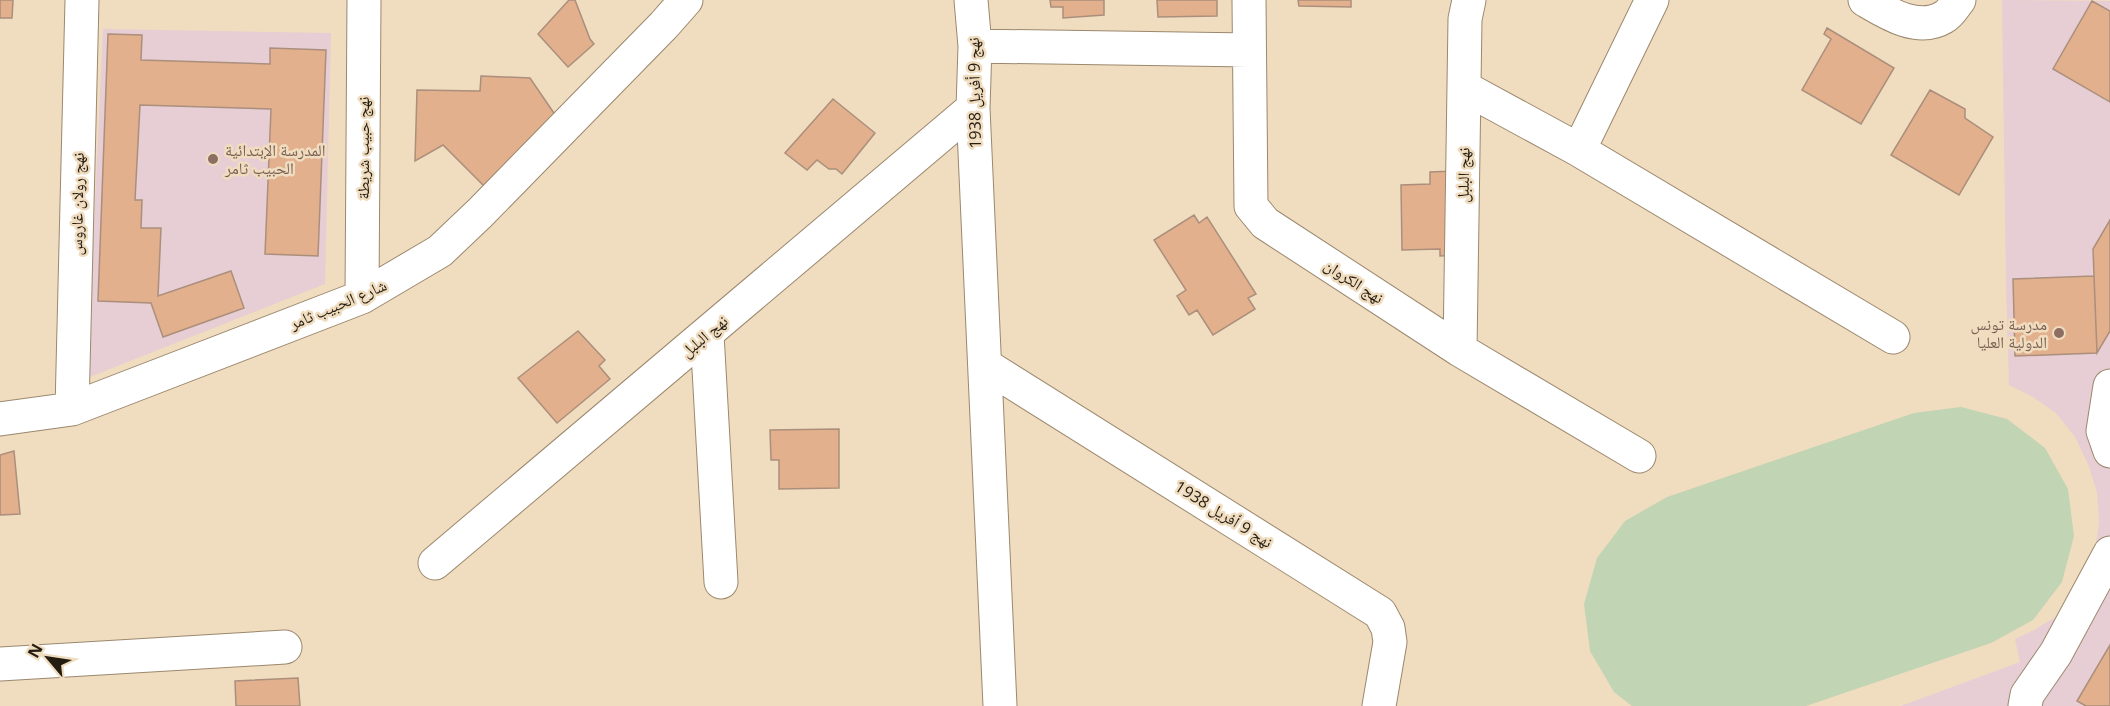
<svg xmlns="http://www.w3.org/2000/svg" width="2110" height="706" font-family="'Open Sans','Noto Naskh Arabic',sans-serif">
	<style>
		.education { fill: #e7cdd4 }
		.green { fill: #c1d4b4 }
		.building { fill: #e2b08c; stroke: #ab8f7c; stroke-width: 1.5 }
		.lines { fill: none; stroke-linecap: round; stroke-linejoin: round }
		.minor-casing { stroke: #9b886e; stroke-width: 35 }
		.minor { stroke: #fff; stroke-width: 33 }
		.education-dot { fill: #8d6e63; stroke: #f0dcbf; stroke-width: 2 }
		.labels { text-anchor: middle; stroke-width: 5; stroke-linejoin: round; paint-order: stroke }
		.street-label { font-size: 16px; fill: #231c11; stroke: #f0dcbf }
		.education-label { font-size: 16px; fill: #785e54; stroke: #f0dcbf; text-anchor: start }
	</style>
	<rect width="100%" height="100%" fill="#f0dcbf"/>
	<path class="education" d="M2002 0 2110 1V706H1901L2020 662 2015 639 2034 630 2056 617 2076 590 2095 552 2099 521 2097 492 2088 464 2075 437 2056 413 2033 397 2009 385 2006 282Z
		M103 29 331 33 325 284 87 378Z"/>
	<path class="green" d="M1961 407 2007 419 2045 448 2068 489 2074 536 2062 582 2033 620 1991 643 1806 706H1632L1614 692 1590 651 1584 604 1597 558 1625 521 1667 497 1914 413Z"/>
	<path class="building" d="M0 0H13L12 18H0Z
		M569 0H575L590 39 594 44 568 67 538 34Z
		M1050 0H1104V15L1063 18V7H1051Z
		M1157 0H1217V16L1158 17Z
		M1298 0H1351V7L1299 6Z
		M2092 1 2110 11V102L2053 69Z
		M1827 28 1894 68 1861 124 1802 90 1831 39 1824 34Z
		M108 34 142 35 141 60 270 64V48L326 50 318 256 265 254 271 109 140 105 135 200H142L141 228H161L158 296 231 271 244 308 163 337 151 303 98 301Z
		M481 76 530 78 560 122 486 188 443 145 415 161 417 90 480 91Z
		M1930 90 1965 109V118L1993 137 1959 195 1891 155Z
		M833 99 875 133 842 174 836 169H829L817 160 807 170 785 153Z
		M1455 171 1457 255 1440 256V249L1402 250 1401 185 1430 184V172Z
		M1194 215 1199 223 1207 217 1256 294 1248 298 1255 309 1213 335 1197 310 1189 315 1177 296 1186 290 1154 240Z
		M2110 220V331L2097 353 2093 249Z
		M2094 276 2097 353 2015 356 2013 279Z
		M578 331 605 360 599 366 610 379 557 423 518 378Z
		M839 429V488L779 489V460H771L770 430Z
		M14 451 20 514 0 515V455Z
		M2110 645V706H2086L2077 701Z
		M298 678 300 706H236L235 681Z"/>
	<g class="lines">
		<defs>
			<path id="minor" d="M971 0 975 46 973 108 1000 706
				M1249 0 1251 206 1265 223 1460 350 1639 456
				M1865 0C1887 13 1918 33 1944 17 1950 14 1955 5 1959 0
				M975 46 1249 50
				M1465 88 1579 150 1893 337
				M1579 150 1652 0
				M362 297 364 0
				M707 334 721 582
				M1460 350 1465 19 1469 0
				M985 365 1380 613 1388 628 1390 642 1379 706
				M2110 386 2103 431 2110 451
				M72 409 82 0
				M0 419 72 409 362 297 440 251 480 213 664 25 686 0
				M435 563 973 108
				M0 664 285 647
				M2025 706 2027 695 2056 653 2110 553"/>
		</defs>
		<use href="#minor" class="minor-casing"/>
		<use href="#minor" class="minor"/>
	</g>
	<g class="education-dot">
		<circle cx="213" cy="159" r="6"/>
		<circle cx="2059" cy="333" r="6"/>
	</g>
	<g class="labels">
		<g class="street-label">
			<text transform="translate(974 93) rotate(-91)" y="6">نهج 9 أفريل 1938</text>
			<text transform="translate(363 148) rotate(-90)" y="6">نهج حبيب شريطة</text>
			<text transform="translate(1463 175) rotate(-89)" y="6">نهج البلبل</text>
			<text transform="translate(77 204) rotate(-89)" y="6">نهج رولان غاروس</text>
			<text transform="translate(1354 281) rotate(33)" y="6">نهج الكروان</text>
			<text transform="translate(338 304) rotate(-23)" y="6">شارع الحبيب ثامر</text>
			<text transform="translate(704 336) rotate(-40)" y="6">نهج البلبل</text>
			<text transform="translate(1224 514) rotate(32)" y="6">نهج 9 أفريل 1938</text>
		</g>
		<g class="education-label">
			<text x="225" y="156">المدرسة الإبتدائية<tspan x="225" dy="18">الحبيب ثامر</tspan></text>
			<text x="2047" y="330" text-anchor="end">مدرسة تونس<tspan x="2047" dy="18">الدولية العليا</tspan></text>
		</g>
	</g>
	<g transform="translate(48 658) rotate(299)" stroke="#f0dcbf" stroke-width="4.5" paint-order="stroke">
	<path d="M0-4.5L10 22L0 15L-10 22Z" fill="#231c11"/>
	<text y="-9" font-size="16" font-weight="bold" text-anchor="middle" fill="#231c11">N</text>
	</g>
</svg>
